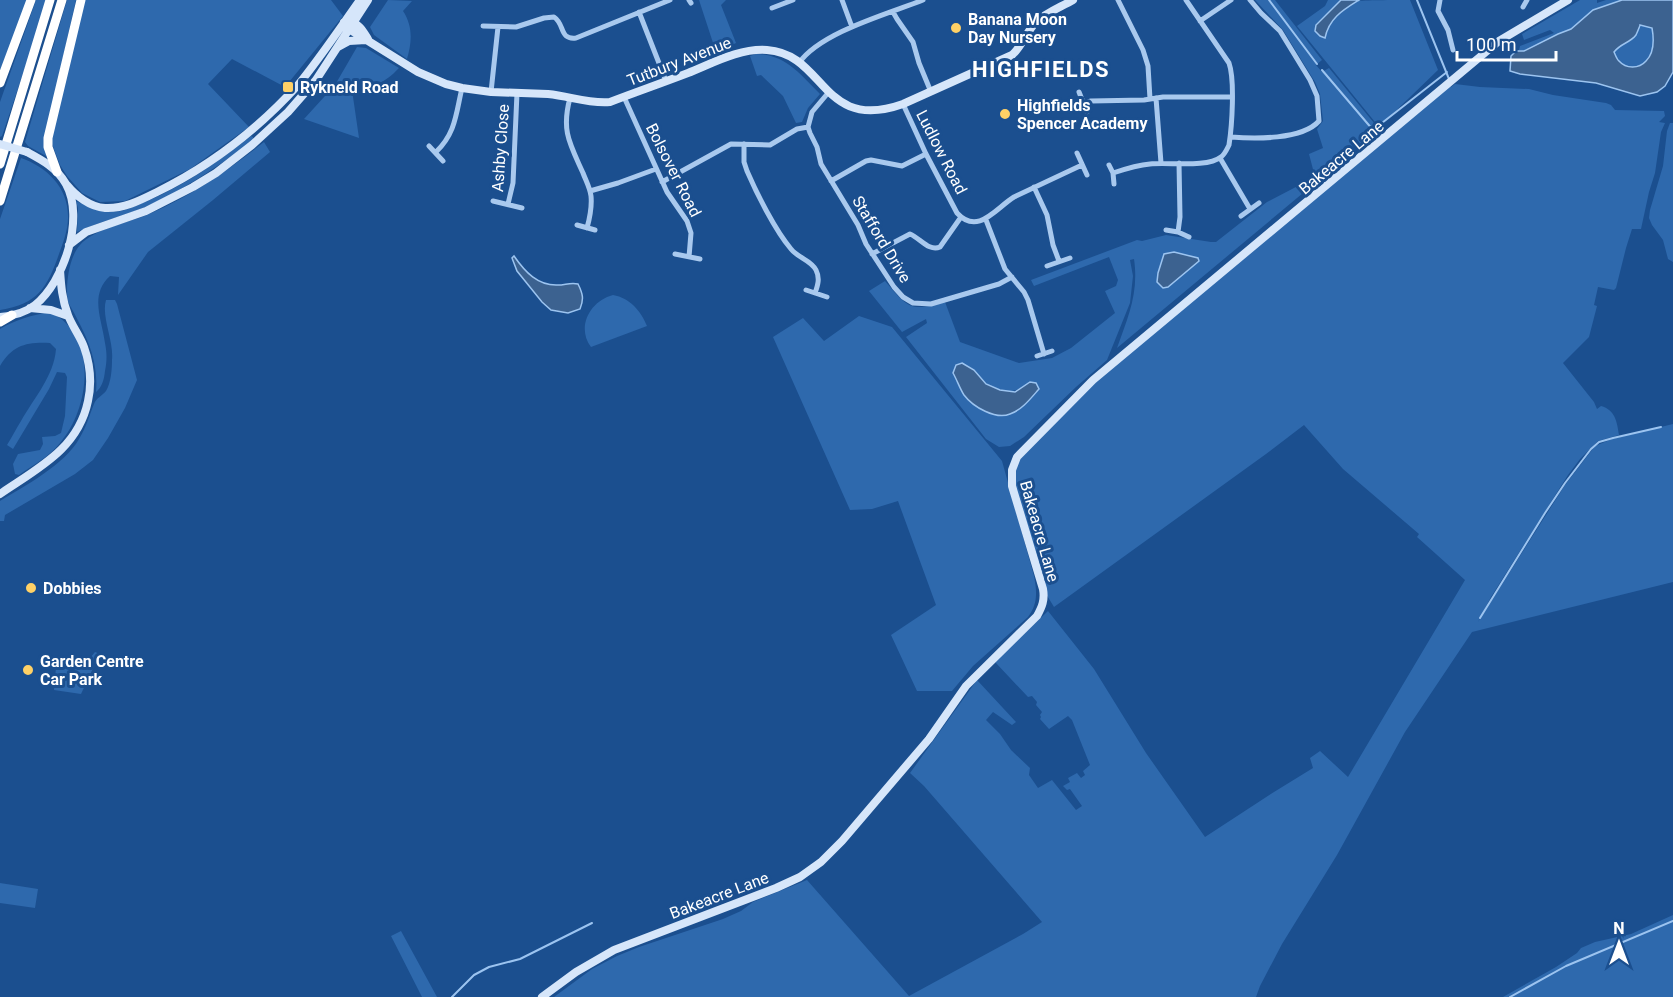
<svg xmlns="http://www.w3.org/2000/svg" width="1673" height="997" font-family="Roboto,sans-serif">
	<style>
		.green { fill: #2e69ad; fill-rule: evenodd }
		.water { fill: #3c6290; stroke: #9cc4f0; stroke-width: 1.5; fill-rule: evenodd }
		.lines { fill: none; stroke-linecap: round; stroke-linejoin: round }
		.stream { stroke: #9cc4f0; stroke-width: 2 }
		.street { stroke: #a9c9ee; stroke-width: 5 }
		.secondary { stroke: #d6e6fa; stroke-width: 8 }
		.highway { stroke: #fff; stroke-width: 9 }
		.secondary-bridge { stroke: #d6e6fa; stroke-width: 8 }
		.poi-dot { fill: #ffd166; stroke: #1b4f8f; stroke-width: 2 }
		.labels { text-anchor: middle; stroke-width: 6; stroke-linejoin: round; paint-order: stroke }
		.poi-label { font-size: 16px; font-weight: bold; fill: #fff; stroke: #1b4f8f; text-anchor: start }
		.street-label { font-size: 16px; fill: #fff; stroke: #1b4f8f }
		.district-label { font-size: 22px; font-weight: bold; letter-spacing: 1.5px; fill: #fff; stroke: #1b4f8f }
	</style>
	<rect width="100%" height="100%" fill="#1b4f8f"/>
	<path class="green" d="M0 0H27L0 71Z
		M36 0H46L29 56 2 136 0 137V102Z
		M67 0H76L44 141 47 155 46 156 28 146 25 142Z
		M85 0H331L343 16 285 87 232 59 208 84 249 127 190 169 125 201 100 202 82 193 67 176 60 165 52 144V132L68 64Z
		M388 0 412 1 403 11C413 26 412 42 407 59L374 35 370 27Z
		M699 0H726L721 5 736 43 725 48 722 40 718 41 721 50 716 52Z
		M1255 0H1275L1322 60 1316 65 1322 72 1329 68 1374 123V127L1368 126 1374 134 1117 348C1128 317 1139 293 1134 259L1130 260 1133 276 1130 303 1107 360 1076 387 1024 437 1010 446 999 447 986 439 906 337 927 323 926 319 902 332 869 291 885 281C908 308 910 312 945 302L960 342 1019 363 1052 358 1071 348 1115 313 1105 291 1116 286 1118 280 1109 257 1034 286 1031 280 1137 240 1142 241 1166 235 1211 242H1216L1267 202 1315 177 1309 154 1323 148 1317 129 1323 121 1320 94 1315 82 1283 30ZM1030 382 990 413 987 384C1005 393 1013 395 1030 382Z
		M1328 0H1341L1316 25 1325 38C1329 21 1341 7 1358 1 1368 0 1398 0 1410 0L1438 70 1379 127 1297 26 1325 6Z
		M1580 0H1597V3L1606 0H1622L1593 10 1571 29 1558 34 1524 51 1519 50 1520 46 1554 33 1550 30 1524 40 1522 34Z
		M1640 25 1652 28C1654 38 1654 52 1646 61 1639 69 1626 69 1619 61 1618 60 1615 54 1614 52 1621 43 1629 43 1635 35 1636 34 1640 26 1640 25Z
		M357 47 366 48 399 68C384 84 373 87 352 90L359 138 304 119 335 85Z
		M756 54C785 54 801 75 820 94L808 108 802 122 796 123 783 96 761 75 757 76 750 56Z
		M1455 84 1480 87 1529 89 1553 95 1606 103 1611 105 1615 110 1664 111 1665 116 1659 122 1665 123 1661 132 1655 173 1649 192 1641 229H1632L1626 248 1616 288 1614 290 1598 287 1594 305 1597 306 1589 337 1563 363 1594 402 1597 409 1601 406C1615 410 1617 421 1619 435L1598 441 1580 459 1568 475 1491 597 1478 622 1565 485 1595 446 1612 439 1673 424V582L1472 632 1405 732 1337 855 1282 944 1260 986 1256 997H554L592 969 617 956 639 947 723 919 741 911 753 902 807 880 909 996 1023 934 1042 922 924 786 910 773 977 680 1016 722 1012 725 993 712 986 720 1000 734 1011 750 1030 768 1029 775 1038 788 1052 780 1076 810 1082 806 1070 789 1067 790 1063 786 1070 782 1068 778 1077 773 1081 778 1085 775 1083 771 1090 765 1072 720 1068 716 1049 729 1040 719 1041 717 1040 715 1042 712 1036 705 1037 702 1032 696 1028 697 995 662 1048 611 1094 669 1146 753 1205 837 1274 792 1313 768 1310 758 1320 751 1348 777 1465 580 1417 537 1419 534 1343 469 1304 425 1266 454 1054 607 1043 589 1012 486 1014 463 1077 396 1448 85 1451 87Z
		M1670 123H1673V262L1668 259 1663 240 1652 225 1649 218 1650 210 1663 166 1667 131Z
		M251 136 253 137V140L247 145C217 167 186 188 152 204 127 215 101 221 77 232L78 208 76 201C88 206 97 212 110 212 123 212 134 207 145 202 184 186 218 162 251 136Z
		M264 142 270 152 213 200 148 252 118 295 119 277 110 276C89 295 102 319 105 343 107 353 107 361 105 371 104 380 102 387 96 392 99 358 84 331 68 302 65 286 69 257 80 245 94 229 127 223 147 215 158 210 169 205 180 199 210 183 237 163 264 142Z
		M21 158C47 167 69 188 68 218 68 230 63 243 59 254 47 288 38 304 0 310V219Z
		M613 295C630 298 641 311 647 326L591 347C576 327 590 301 613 295Z
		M106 300H115L117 304 137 380 125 408 108 438 93 460 75 474 5 515 4 521H0V501C25 486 65 464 79 439 86 428 89 416 94 404 96 398 102 396 106 391 111 383 112 369 112 360 114 341 101 317 106 300Z
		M50 312C99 335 90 409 60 443 49 457 33 465 19 475L15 474 13 464 18 454 40 450 43 444 42 437 55 436 61 433 65 416 67 377 65 373 57 372 49 389 13 449 7 445C12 437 16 429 21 421 34 398 54 376 56 349L50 343C26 342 13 345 0 366V329C15 320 32 315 50 312Z
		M859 316 892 327 1002 461 1034 576C1037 591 1038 604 1028 617L973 666 952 691H917L891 635 936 605 898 501 872 509 850 510 773 337 803 318 824 341Z
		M95 652 100 654 81 694 54 690 57 656 90 658Z
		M0 883 38 889 35 908 0 903Z
		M1673 915V997H1503L1556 967 1577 953 1581 948 1595 942 1631 934Z
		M401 931 437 997H422L391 936Z"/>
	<path class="water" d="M1341 0H1359C1343 10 1329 18 1325 38L1320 36 1315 31 1316 25Z
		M1622 0H1673V72L1665 86 1657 92 1640 96 1596 83 1520 74 1510 71 1511 56 1516 51H1524L1558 34 1571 29 1593 10ZM1640 25 1652 28C1654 39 1654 53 1646 61 1639 69 1626 69 1619 61 1617 60 1615 54 1614 52 1621 43 1630 43 1636 35 1636 35 1640 26 1640 25Z
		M1174 252 1198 258 1199 261 1168 287 1163 288 1157 282 1158 273 1164 254Z
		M514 256C525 272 538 286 558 285 565 285 571 282 578 284 583 294 584 299 580 309L568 313 551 310 542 302 517 271 512 258Z
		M962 363 974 370 986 384 1000 390 1015 392 1030 382 1036 383 1039 389C1031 398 1022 410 1010 414 996 420 973 407 964 395 960 389 957 380 953 373L956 365Z"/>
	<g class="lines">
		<path class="stream" d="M1269 0 1317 64
			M1417 0 1449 79
			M1322 70 1373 130 1447 72
			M1480 618 1545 513 1565 483 1591 449 1599 442 1613 438 1661 427
			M452 997 474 975 489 967 520 959 592 923
			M1510 997 1566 966 1673 921"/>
		<path class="street" d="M689 0 691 3
			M842 0 852 27
			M1118 0 1143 50 1148 66 1150 99
			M1440 0 1438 11 1448 30 1453 50
			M1523 7 1527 0
			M772 8 793 0
			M639 12 666 81
			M893 12 897 19 913 42 919 63 931 92
			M1200 21 1231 0
			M483 26 516 27 544 18 554 17C565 24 559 40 576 38L670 0
			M799 63C821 32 888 14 923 0
			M491 92 498 27
			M1079 92 1087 112
			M828 93 812 112 808 127 810 133 817 147 821 164 858 225 866 244 894 287 903 297 913 303 931 304 999 284 1012 277
			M624 97 667 192 687 221 691 233 689 257
			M570 98C561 131 570 144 583 173 586 181 590 188 591 196 592 206 590 217 587 228
			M1156 98 1161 163
			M1084 103 1091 101 1144 100 1163 97H1232
			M903 104 926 154 957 213C978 236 996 208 1014 197L1082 165
			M1231 137C1254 139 1302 140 1319 121L1317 96 1310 80 1280 31 1261 13 1250 0
			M744 144V162L747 171C757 194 775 230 791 249 798 258 811 260 816 270 820 278 818 285 815 293
			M429 146 443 161
			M436 152C456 133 456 113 462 88
			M1077 153 1087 175
			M1220 158 1250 209
			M1109 165 1113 173 1114 184
			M1113 173C1125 169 1138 165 1150 164 1169 162 1207 168 1221 157 1225 154 1227 149 1229 145 1232 126 1235 80 1229 63L1186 0
			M831 181 866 161 871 160 902 166 926 154
			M662 182 731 144 770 145 797 129 808 127
			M1034 187 1047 215 1053 245 1059 261
			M590 191 618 183 656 169
			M493 201 522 208
			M508 204 513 183 517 93
			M1241 216 1259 203
			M986 220 1005 269 1024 292 1028 300 1044 354
			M577 225 595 230
			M1166 230 1178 232 1189 237
			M1178 232 1180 217 1179 163
			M675 254 700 259
			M872 254 910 234C920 238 929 252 940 247L961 217
			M1047 266 1070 258
			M806 290 827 297
			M1037 356 1052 351"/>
		<path class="secondary" d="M344 22 349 29 418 72 446 84 462 88 491 92 548 94C570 96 588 104 610 102 636 92 662 83 688 73 713 63 740 48 767 50 826 54 821 133 903 104L1012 55C1022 46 1026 33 1035 23 1045 13 1061 7 1073 0
			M349 22C359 23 363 31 368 39
			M338 47 349 41 366 40
			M67 185C76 196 90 207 105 208 124 209 141 200 157 192 210 166 258 129 298 85 320 58 340 28 360 0
			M69 245 86 232 146 211 193 187 216 173 252 145 288 112 316 80 368 0
			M30 308 51 310 68 316
			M0 317C12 316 25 313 35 305 64 282 85 218 66 184 57 168 42 160 27 152
			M0 494C38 468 78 449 88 401 92 383 90 364 84 347 80 336 72 326 68 315 62 300 61 285 60 270
			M542 997 576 972 614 950 776 888 800 877 821 862 842 841 929 739 966 686 1037 616C1042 607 1045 600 1043 589L1012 486V470L1017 457 1093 380 1499 41 1568 0"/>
		<path class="highway" d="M0 83 31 0
			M0 164 50 0
			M57 172 48 147V138L81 0
			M0 201 62 0
			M0 322 12 315"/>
		<path class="secondary-bridge" d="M0 144 27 152"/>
	</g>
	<g class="poi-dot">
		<circle cx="956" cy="28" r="6"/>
		<rect x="282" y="81" width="12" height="12" rx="3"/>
		<circle cx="1005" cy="114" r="6"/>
		<circle cx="31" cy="588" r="6"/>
		<circle cx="28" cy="670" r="6"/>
	</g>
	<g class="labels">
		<g class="poi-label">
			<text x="968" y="25">Banana Moon<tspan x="968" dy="18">Day Nursery</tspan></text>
			<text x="300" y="93">Rykneld Road</text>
			<text x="1017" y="111">Highfields<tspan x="1017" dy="18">Spencer Academy</tspan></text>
			<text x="43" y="594">Dobbies</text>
			<text x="40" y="667">Garden Centre<tspan x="40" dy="18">Car Park</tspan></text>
		</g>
		<g class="street-label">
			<text transform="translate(679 61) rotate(-21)" y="6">Tutbury Avenue</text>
			<text transform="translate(500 148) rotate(-86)" y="6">Ashby Close</text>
			<text transform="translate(942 152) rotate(63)" y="6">Ludlow Road</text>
			<text transform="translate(1341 157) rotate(-40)" y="6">Bakeacre Lane</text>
			<text transform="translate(674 170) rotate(63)" y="6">Bolsover Road</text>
			<text transform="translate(882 239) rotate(59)" y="6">Stafford Drive</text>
			<text transform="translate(1040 531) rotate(74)" y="6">Bakeacre Lane</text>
			<text transform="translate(719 895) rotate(-21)" y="6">Bakeacre Lane</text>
		</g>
		<g class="district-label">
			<text x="1041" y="77">HIGHFIELDS</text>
		</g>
	</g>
	<g transform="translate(1619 943)" stroke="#1b4f8f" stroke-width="4.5" paint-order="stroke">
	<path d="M0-4.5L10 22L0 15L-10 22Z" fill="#ffffff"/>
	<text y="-9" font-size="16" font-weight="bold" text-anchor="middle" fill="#ffffff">N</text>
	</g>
	<path d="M1457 51v9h99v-9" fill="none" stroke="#ffffff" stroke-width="3"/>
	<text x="1466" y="51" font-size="18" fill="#ffffff" stroke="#1b4f8f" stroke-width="4.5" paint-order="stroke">100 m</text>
</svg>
